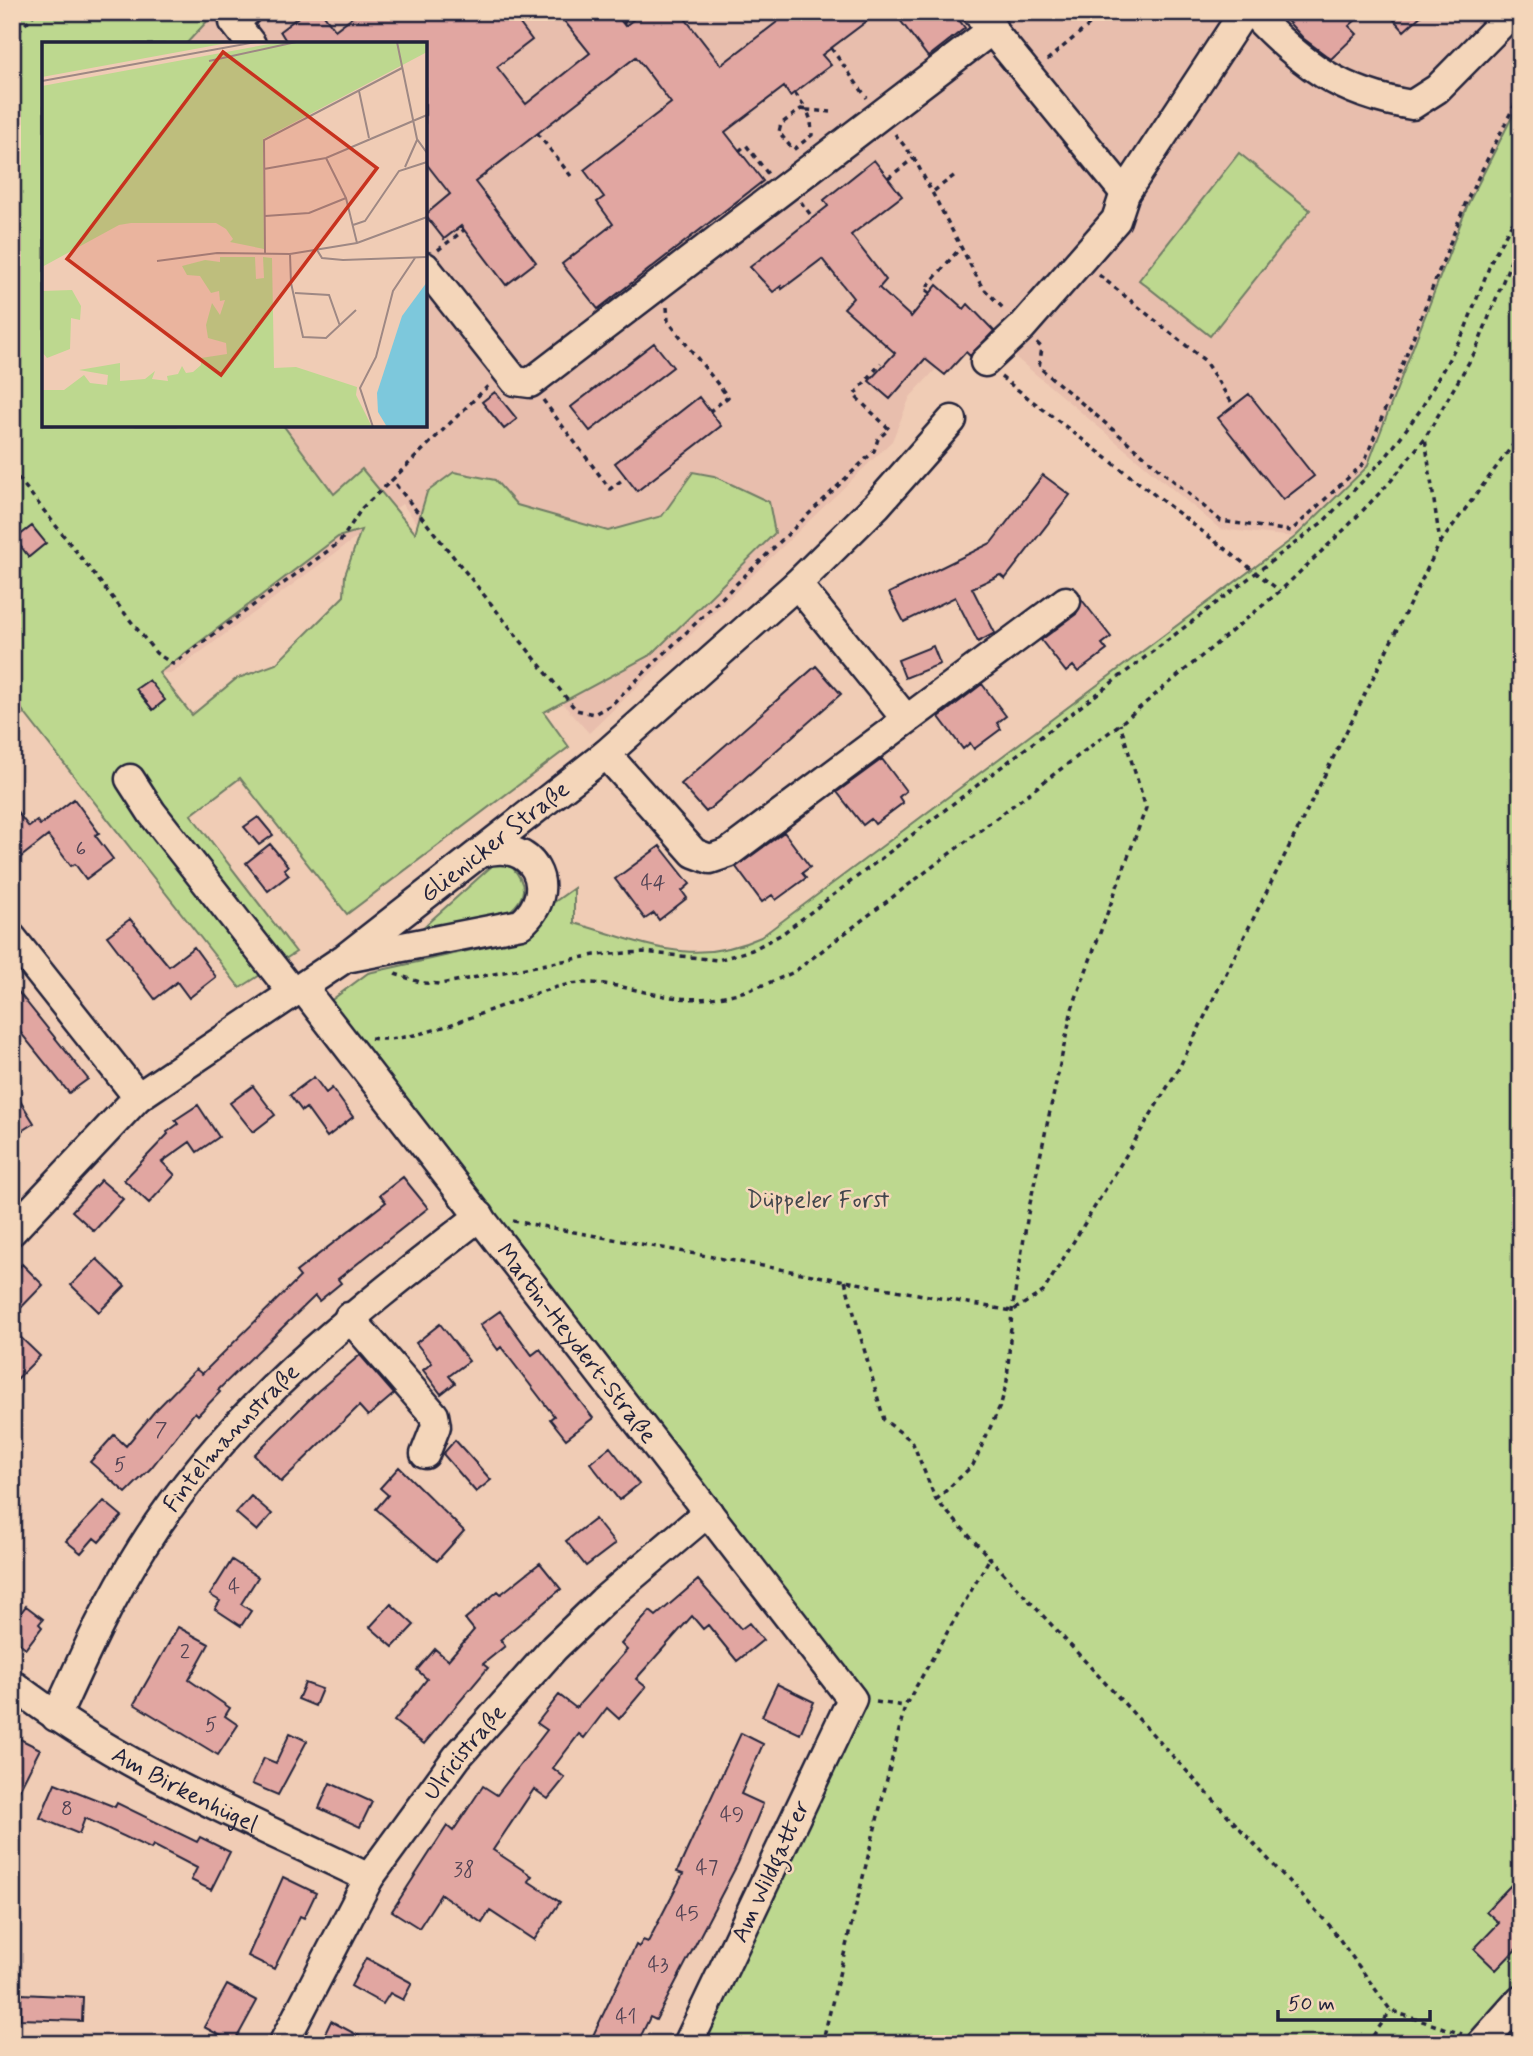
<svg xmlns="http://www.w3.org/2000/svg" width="1533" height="2056" font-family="Mynerve,sans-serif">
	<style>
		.built { fill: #e8bead; fill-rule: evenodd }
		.green { fill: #bdd88f; stroke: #707d65; stroke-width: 2; fill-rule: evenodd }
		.building { fill: #e1a6a1; stroke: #22223b; stroke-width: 2 }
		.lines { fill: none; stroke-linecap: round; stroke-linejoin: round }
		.minor-casing { stroke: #22223b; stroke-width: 33 }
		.path { stroke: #22223b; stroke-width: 3.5; stroke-dasharray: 5 5; stroke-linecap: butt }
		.minor { stroke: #f4d6ba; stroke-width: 28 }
		.labels { text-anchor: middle; stroke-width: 5; stroke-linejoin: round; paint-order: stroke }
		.number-label { font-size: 21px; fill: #524354 }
		.street-label { font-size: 24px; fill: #22223b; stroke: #f4d6ba }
		.park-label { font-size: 24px; fill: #41464c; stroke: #f4d6ba }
		.inset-road { fill: none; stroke: #9e8884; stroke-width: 2 }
		.view { fill: #c8321e; fill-opacity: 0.15; stroke: #c8321e; stroke-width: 3.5 }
		.inset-edge { fill: none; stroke: #22223b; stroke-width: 3.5 }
	</style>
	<rect width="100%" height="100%" fill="#f0ccb5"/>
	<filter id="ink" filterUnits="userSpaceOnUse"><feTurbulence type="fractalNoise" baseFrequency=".0143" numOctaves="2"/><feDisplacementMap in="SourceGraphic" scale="14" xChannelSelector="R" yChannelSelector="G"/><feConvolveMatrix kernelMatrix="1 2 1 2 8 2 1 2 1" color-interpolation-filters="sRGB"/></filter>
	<g filter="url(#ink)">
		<path class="built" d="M25 12H1521V99L1468 204 1367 467 1295 537 1220 529 995 340 976 361 965 352 945 375 936 369 910 397 892 441 589 733 539 677 402 504 172 673H159L12 483V24ZM44 44H425V425H44Z"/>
		<path class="green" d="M12 12H208L211 17 186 44H44V425H283L334 494 362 469 415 533 427 492 454 472 495 480 517 505 608 531 662 516 693 472 714 476 769 502 775 533 652 654 544 712 569 747 347 914 240 778 191 815 296 952 240 988 12 697ZM361 530 345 575 344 596 276 664 236 679 192 715 159 673 338 537Z
			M1521 99V2044H702L864 1697 329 1002 368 973 494 945 574 888V923C643 942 691 969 761 937L1295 537 1367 467 1468 204Z
			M1239 153 1310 210 1210 336 1139 280Z
			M501 864 512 867C527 884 527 897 510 911L419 931 493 865Z"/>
		<path class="building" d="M305 12H322L335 30 359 12H535L520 24 532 40 497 67 526 104 590 53 557 12H614L625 26 643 12H680L721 65 790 12H879L822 55 831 65 790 96 784 87 725 132 763 181 598 309 562 264 613 224 597 202 604 197 584 170 671 103 636 57 475 182 536 262 506 285 461 226 444 239 425 215 450 194 425 162V44H288L280 31Z
			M894 12H953L965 28 928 57Z
			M1279 12H1365L1349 26 1357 34 1331 59 1304 39Z
			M1387 12H1425L1404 31Z
			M874 160 902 196 851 235 886 280 879 288 911 317 937 285 964 309 968 304 994 331 970 356 966 352 945 375 925 359 890 399 869 381 895 353 844 308 853 298 822 259 782 289 781 286 773 292 750 267 828 206 824 200Z
			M654 343 673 367 590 431 571 407Z
			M495 392 517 419 504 429 482 402Z
			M1249 394 1314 476 1283 500 1218 418Z
			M699 397 721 426 637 491 615 463Z
			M1043 475 1070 495 1005 579 1000 575 972 588 995 633 978 642 955 597 904 622 889 593 991 543Z
			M32 526 46 543 29 557 15 539Z
			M1082 600 1111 637 1102 644 1107 650 1078 672 1073 666 1066 672 1041 640 1076 614Z
			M933 646 940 664 905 678 898 660Z
			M816 666 841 694 706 812 681 784Z
			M149 680 165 700 153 710 136 689Z
			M982 684 1006 716 997 723 1001 729 974 749 970 743 963 749 939 717Z
			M882 759 906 791 899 797 903 803 875 824 871 819 863 825 837 792Z
			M74 799 99 833 95 835 113 859 86 879 75 864 71 866 48 836 12 864V805L29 827 37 821 40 825Z
			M258 817 273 835 259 845 244 827Z
			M784 832 810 867 802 873 806 878 776 900 772 895 762 902 736 867Z
			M270 844 288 866 284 869 289 875 268 891 246 863Z
			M660 846 690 884 682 891 687 898 659 920 654 913 645 919 615 879Z
			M130 919 169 966 194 947 216 977 189 998 177 982 155 999 107 936Z
			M12 984 88 1079 69 1093 12 1022Z
			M314 1077 326 1093 332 1088 353 1117 327 1137 306 1108 302 1111 290 1095Z
			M253 1086 275 1115 253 1132 230 1103Z
			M12 1088 34 1123 12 1137Z
			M198 1105 219 1137 197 1152 190 1142 162 1162 175 1175 149 1203 124 1180 168 1134 167 1132 178 1124 175 1120Z
			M403 1177 428 1208 338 1279 341 1283 319 1301 315 1296 218 1390 220 1392 198 1415 195 1412 151 1468 126 1493 90 1462 114 1435 126 1446 154 1412 196 1369 202 1374 300 1277 296 1272 386 1202 380 1195Z
			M101 1180 123 1199 94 1231 72 1211Z
			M97 1259 125 1286 99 1312 71 1285Z
			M22 1264 43 1285 12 1317V1275Z
			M500 1311 532 1355 540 1349 593 1418 566 1439 550 1419 554 1416 501 1347 498 1350 480 1325Z
			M440 1324 469 1361 449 1376 455 1383 441 1394 423 1370 432 1363 416 1343Z
			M12 1329 40 1356 12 1384Z
			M360 1355 394 1394 368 1416 359 1406 281 1482 254 1455 318 1391Z
			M455 1440 491 1480 476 1492 443 1454Z
			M610 1447 639 1484 619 1500 590 1463Z
			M399 1467 464 1531 437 1561 376 1509 388 1495 380 1488Z
			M251 1496 272 1514 257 1531 236 1513Z
			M104 1501 122 1516 99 1542 94 1538 81 1553 66 1541Z
			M595 1519 615 1544 586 1566 566 1541Z
			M232 1560 258 1577 241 1604 251 1611 241 1626 215 1609 220 1601 210 1595Z
			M540 1563 561 1589 500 1640 505 1646 483 1664 488 1668 424 1744 394 1721 427 1679 417 1670 435 1649 448 1660 474 1630 465 1619 498 1591 501 1594Z
			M698 1580 741 1629 749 1623 763 1640 737 1661 708 1625 703 1629 692 1616 636 1679 646 1687 619 1719 607 1708 584 1738 579 1734 553 1768 565 1778 548 1799 534 1789 493 1850 532 1876 528 1881 560 1902 534 1940 490 1911 482 1923 441 1894 419 1928 392 1911 447 1826 453 1831 483 1786 497 1795 547 1730 537 1723 559 1695 576 1708 627 1650 621 1644 650 1611 656 1616Z
			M391 1604 414 1625 393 1647 370 1627Z
			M26 1606 43 1619 39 1624 42 1627 26 1648 12 1638V1624Z
			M178 1627 209 1644 189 1680 230 1708 225 1716 238 1725 218 1755 134 1704Z
			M305 1683 322 1689 315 1706 298 1699Z
			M777 1684 814 1702 800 1734 762 1716Z
			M290 1733 307 1741 278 1795 252 1784 264 1758 276 1763Z
			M741 1733 763 1744 741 1794 763 1804 738 1863 656 2020 650 2017 637 2044H589L636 1945 639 1947 643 1940 648 1942 683 1874 677 1872Z
			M12 1735 40 1749 12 1804Z
			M55 1783 115 1807 117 1803 197 1842 200 1837 230 1852 211 1890 191 1880 197 1868 153 1845 151 1849 85 1818 79 1834 40 1818Z
			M330 1783 372 1802 360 1827 319 1808Z
			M283 1877 316 1893 304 1918 300 1916 274 1969 248 1956Z
			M1512 1884 1521 1892V1944L1496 1970 1474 1949 1499 1923 1486 1911Z
			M366 1958 412 1983 403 2000 390 1993 383 2004 351 1986Z
			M227 1985 257 2001 234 2043 204 2027Z
			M21 1994 83 1997 82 2021 20 2019Z
			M331 2021 374 2044H320Z"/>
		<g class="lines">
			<defs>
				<g id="minor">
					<path d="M246 12 234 22 251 44"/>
					<path d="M977 12 1125 193"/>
					<path d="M1252 12C1301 64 1341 94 1412 105L1437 89 1513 12"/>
					<path d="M425 267 515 381 530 383 993 29"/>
					<path d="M985 362 1022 327 1116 220 1125 193 1244 12"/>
					<path d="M797 584 906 719"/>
					<path d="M606 754 694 853 710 859 728 853 1066 601"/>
					<path d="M130 779 152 813 293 993"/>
					<path d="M12 938 138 1097"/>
					<path d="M351 957 521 924C562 889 532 836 481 853"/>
					<path id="s1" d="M302 987 852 1699 688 2044"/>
					<path id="s2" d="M12 1231 138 1097 345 958 606 754 797 584 877 505 952 420"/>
					<path d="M349 1317 434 1415 436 1426 425 1454"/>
					<path id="s3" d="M12 1684C120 1768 247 1819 369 1878"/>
					<path id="s4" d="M56 1717C82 1660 108 1602 142 1548 229 1409 352 1315 480 1216"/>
					<path id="s5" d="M283 2044 369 1878 457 1757 554 1648 603 1601 708 1512"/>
					<path d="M1481 2044 1521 1999"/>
				</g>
			</defs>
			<use href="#minor" class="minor-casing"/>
			<path class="path" d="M623 24 633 12
				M12 39 36 12
				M831 48 867 98
				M1047 60 1105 12
				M795 93 807 110 831 112
				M801 109 807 110 811 121 812 135 793 150 779 132 781 124Z
				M537 133 571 176
				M895 134 914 158 982 287 1005 310
				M739 151 746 145 768 174
				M888 178 914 158
				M934 191 955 175
				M801 202 813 218
				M438 250 464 230
				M1099 275 1204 360 1234 406
				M930 293 925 289 961 247
				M667 307 668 321 728 397 710 411
				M1037 343 1042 348 1039 367 1221 521 1291 531 1364 463 1466 202 1521 92
				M1001 377 1280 591
				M488 386 392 480 576 710 594 714 611 705 874 451 878 439 889 429 854 395 881 363
				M543 400 610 489 626 477
				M12 470 156 653 173 664 340 542 362 508 392 480
				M1440 543 1521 434
				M395 974 423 983 440 984 595 955 643 952 718 960 752 950 782 934 1324 521 1386 457 1421 409 1464 332 1493 257 1521 207
				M371 1038C422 1047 514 994 571 984 605 979 637 992 671 997 716 1004 754 990 794 972L1120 724 1280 591 1347 527 1390 482 1425 438 1476 350 1521 235
				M513 1221 1012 1311 1043 1292 1179 1068 1440 543 1425 438
				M845 1281 884 1420 912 1441 936 1500 1330 1926 1391 2011 1462 2034
				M936 1500 973 1465 1001 1404 1007 1381 1012 1311 1029 1208 1072 1009 1146 808 1120 724
				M876 1702 905 1706
				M822 2044 905 1706 991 1556
				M1367 2044 1391 2011"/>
			<use href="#minor" class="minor"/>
		</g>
	</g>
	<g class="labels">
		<g class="number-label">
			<text x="81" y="855">6</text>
			<text x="653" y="889">44</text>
			<text x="161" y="1436">7</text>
			<text x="120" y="1471">5</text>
			<text x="234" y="1593">4</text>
			<text x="185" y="1658">2</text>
			<text x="211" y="1731">5</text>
			<text x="67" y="1815">8</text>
			<text x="732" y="1821">49</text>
			<text x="707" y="1874">47</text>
			<text x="464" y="1876">38</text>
			<text x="687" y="1920">45</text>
			<text x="658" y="1971">43</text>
			<text x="626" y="2023">41</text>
		</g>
		<g class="street-label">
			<text dy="8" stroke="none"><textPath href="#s2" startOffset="623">Glienicker Straße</textPath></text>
			<text dy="8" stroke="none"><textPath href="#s1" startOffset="450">Martin-Heydert-Straße</textPath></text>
			<text dy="8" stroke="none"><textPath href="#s4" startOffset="332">Fintelmannstraße</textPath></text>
			<text dy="8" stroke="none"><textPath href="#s5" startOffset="345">Ulricistraße</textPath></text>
			<text dy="8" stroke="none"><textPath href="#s3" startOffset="203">Am Birkenhügel</textPath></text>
			<text transform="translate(770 1871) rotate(-65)" y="8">Am Wildgatter</text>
		</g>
		<g class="park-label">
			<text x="818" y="1207">Düppeler Forst</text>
		</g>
	</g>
	<g transform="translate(42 42)">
		<rect width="385" height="385" fill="#f0ccb5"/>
		<path d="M0 0H191L0 35ZM238 0H385V10L221 97 222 207 188 200 191 197 184 187 174 181H89L77 183 0 225V44ZM178 215H213L214 237 222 236 221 215 230 216 232 326 254 325 315 345 314 353 330 385H0V348H22L42 333 48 341 65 343 66 333 37 328 78 321V339L103 337 113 329 110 337 126 339 125 334 136 332 140 324 144 331 151 330 159 323V316L185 312 184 301 166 296 164 283 170 261 178 273 183 258 178 259 177 249 169 251 158 234 145 233 140 224 163 218 178 220ZM30 248 39 264 38 278 29 276 28 307 5 316 0 310V249Z" fill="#bdd88f"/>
		<path d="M385 240V385H345L336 370 335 351 360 274Z" fill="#7dc8dc"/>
		<path class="inset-road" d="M355 0 375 97 385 111M167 19 254 0M0 39 214 0M317 49 327 96M284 116 304 156 315 201M363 125 375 98M222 127 284 116 385 73M223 174 267 171 304 156M311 183 323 179 357 129 385 120M275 208 280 216 301 218 385 215M223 211 222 98 360 26M248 212 249 241 261 295 284 296 314 268M115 219 175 211 248 212 315 201 385 175M253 251 287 253 298 284M331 385 318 346 334 315 351 249 373 216"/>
		<path class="view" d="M181 10 335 126 179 333 25 217Z"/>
		<rect width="385" height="385" class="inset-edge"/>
	</g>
	<rect width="1533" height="2056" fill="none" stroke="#f4d6ba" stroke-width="42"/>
	<rect x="21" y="21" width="1491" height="2014" fill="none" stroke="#22223b" stroke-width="2.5" filter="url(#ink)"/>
	<path d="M1278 2010v10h152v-10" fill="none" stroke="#22223b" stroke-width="3.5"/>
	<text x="1288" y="2010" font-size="21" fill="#22223b" stroke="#f4d6ba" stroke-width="5" paint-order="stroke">50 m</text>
</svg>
